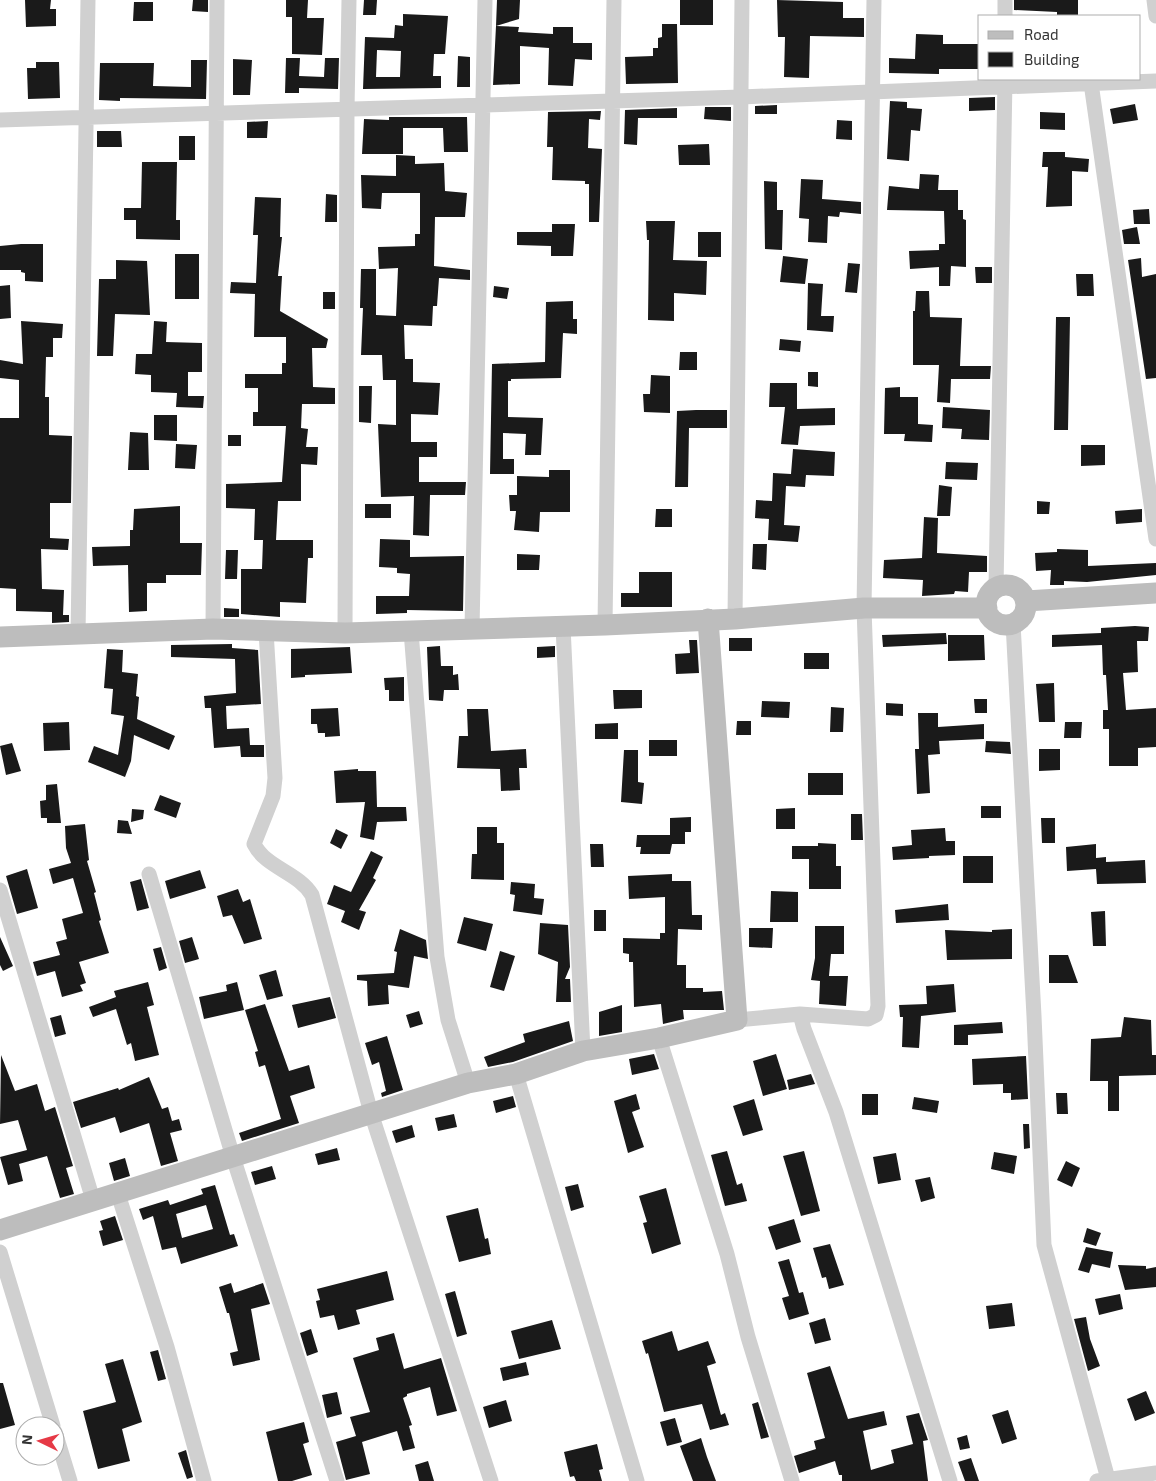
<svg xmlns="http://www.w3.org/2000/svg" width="1156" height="1481" font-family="'Exo 2',sans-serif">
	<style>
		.building { fill: #1a1a1a; fill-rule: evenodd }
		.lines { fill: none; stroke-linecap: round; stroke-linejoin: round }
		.street { stroke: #d0d0d0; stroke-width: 15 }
		.secondary { stroke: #bdbdbd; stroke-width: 21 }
	</style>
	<rect width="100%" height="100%" fill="#fff"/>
	<path class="building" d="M25 0H51L50 9H56V26L26 27Z
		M193 0H208V12L192 11Z
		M286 0H308L307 18H324L322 55 292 54V17H286Z
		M364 0H377L376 15H363Z
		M497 0H520L519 19 496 26Z
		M680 0H713V25H680Z
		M777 0 843 2V18H864V37L810 36 809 78 784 77 785 37H778Z
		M1014 0H1078V16H1057V12L1014 10Z
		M134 2H153V21H133Z
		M403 14 448 16 445 54H434L433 76H441V88L363 89 365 37 394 38 395 25 403 26ZM377 50 401 51 400 77H376Z
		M662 24H677L678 83 626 84 625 57 653 56V48H658V38L662 37Z
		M496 26 519 27 518 32 553 34V27H573V43H592V60L575 59 573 86 548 85 549 48 520 46V84L493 85Z
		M916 34 943 35V44H980V69H939V74L889 73V58L915 59Z
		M458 56 470 57V87H457Z
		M286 58H300L299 76 324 77 325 58H339L338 89 299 88V93H285Z
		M233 59 252 60 250 95H233Z
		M191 60H207L206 99 120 98V101L99 100 100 63H154L153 86 191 87Z
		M36 62H59L60 98 28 99 27 68H36Z
		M995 97V110L969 111V98Z
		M890 101 907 102V108L922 109 920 131 911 130 909 161 887 159Z
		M1135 104 1138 120 1113 124 1110 109Z
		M777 105V114H755V106Z
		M705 107H731V121L704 119Z
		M677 108V118H638L637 145 624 144 625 110Z
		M601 111 600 120 589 119 588 148 602 149 599 222H589V184H585V181L552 180 553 147H547L548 112Z
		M1040 112 1065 113V130L1040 129Z
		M389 117H467L468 152H444L443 128H403V154H362L364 119 389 120Z
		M837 120 852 121V140L836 139Z
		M268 121 267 138H247V122Z
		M97 131H121L122 147H97Z
		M179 136H195V160H179Z
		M709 144 710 165H679L678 145Z
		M1043 152H1065V157L1089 159 1088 172 1072 171V206L1046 207 1048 167H1042Z
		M396 155 415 156V164L444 163 445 191 467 193 465 217H435L434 266 470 270V280L439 278 437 306H433L432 326 404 325 405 359H413V382L440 383 438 415 411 414V442H437V457H419V482H466L465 495H430L429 536 413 535 414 496 381 497 378 424 396 425V380H383L382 355H361L363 308H360L361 269H376V315L396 316 398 268 379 269 378 247 415 246V234H420V193H382L381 209 362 208 361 175 396 176Z
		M142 162H177L176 220H180V240L136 239V220H124V208H141Z
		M920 174 939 175 938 190H958V210H963V219L966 220V267L951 266 950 286H939V267L910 269 909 251 939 250V244H945L944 211 887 210 889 186 919 189Z
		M801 179 823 180 822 199 861 202V214L840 212 839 217 828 216 827 243 808 242 809 219 799 218Z
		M764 181 777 182V210H783L782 250 765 249Z
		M326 194 337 195V222H325Z
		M255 197 281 198 280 237H282L278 276H282L280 311 328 339 326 348H312L313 387 335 388V404H302L301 428 308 429 306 447H318L317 465 301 464V501H278L276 540H313V558H308L306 603 280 602V617L241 614V569H262L263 540H254L255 509 226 508V484L282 482 286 426H253V412H258V388H245V374H282V363H286V337H254L255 294 230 293 231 282 256 283 258 235H253Z
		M1149 209 1150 224H1134L1133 210Z
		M646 221H675L673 260 707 261 706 295 674 293V321L648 320 649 240H647Z
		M552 224H575L573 256H551V246L517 245V232H552Z
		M1137 227 1140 244H1124L1122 230Z
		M698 232H721V257H698Z
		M21 244H43V282L25 281V273L21 272V270H0V246Z
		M175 254H199V299H175Z
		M783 256 808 259 805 284 780 282Z
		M1141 258 1142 277 1156 274V378L1146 379 1128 260Z
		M116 260 147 261 150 315 115 314 113 356H97L99 279H116Z
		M848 263 860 264 857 293 845 292Z
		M975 267H992V283H976Z
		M1076 274H1093L1094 296H1077Z
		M808 283 823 284 821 316H834L833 332 807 330Z
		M10 285 11 318 0 319V286Z
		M494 286 509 288 507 299 493 297Z
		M916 291H929L930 317 962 318 960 366H991L990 379H951L950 403 937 402 939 365H913V311H915Z
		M323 292H335V309H323Z
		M573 301V319H577V334L563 333 561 378 511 379V381H508V417L543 418 541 455H525L526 434 503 433V459H514V474H490L492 364 545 362 546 302Z
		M1056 317H1070L1068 430H1054Z
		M21 321 63 324 62 338H53V357H46L45 397H49V435L72 436 71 503H50V538L69 539 68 550 41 549 42 589 64 590 63 615H69V622L52 623V612L16 611V589L0 588V418H19V380L0 378V360L23 364Z
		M154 321 167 322 166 342 202 343V372H188V396H204L203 408 176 407 177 393 151 392V375L135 374 136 354H152Z
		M780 339 801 341 800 352 779 350Z
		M680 352H697V370H679Z
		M808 372H818V387L808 386Z
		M651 375 670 376V413L644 412 643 394H650Z
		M770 383H797V409L835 408V425L800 426 798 445 781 444 785 407H769Z
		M359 386H372L371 423 359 422Z
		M900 387V397H918V424L933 425 932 442 904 441 905 434H884L885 388Z
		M943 407 990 410 989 440 961 439 962 429 942 428Z
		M696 410H727V428H689L688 487H675L677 411Z
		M154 415H177V441L154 440Z
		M130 432 148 433 149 470H128Z
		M228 435H241V446H228Z
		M176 444 197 445 195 469 175 468Z
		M1081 445H1105V465L1081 466Z
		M793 449 835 452 834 476 806 475 805 487 786 486 784 525 800 526 798 542 768 540 769 519 755 518 756 500 772 501 773 473 791 474Z
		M946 462 978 463 977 480 945 479Z
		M549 470H570V512H540L539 532 514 530 516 511H510L509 495H517V476L549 477Z
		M939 485 952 487 950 516H937Z
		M1037 501 1050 502 1049 514H1037Z
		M365 504H391V518H365Z
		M180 506V543H202L201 575H166V583H147V611L129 612 128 565 93 566 92 547 130 546V530H133L134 509Z
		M656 509H672V527H655Z
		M1142 509V522L1116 524 1115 511Z
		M924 517 938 518 937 553 987 556V572H969L968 592 955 591 954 594 922 596 923 580 883 578 884 560 922 558Z
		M380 539 410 540V557L464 556 463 611 407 610V613L376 614V596H409L410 574 397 573V568L379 567Z
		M753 544H767L766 570 752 569Z
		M1057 549 1088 550V566L1156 563V575L1087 582 1064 581V585H1050L1051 570 1036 571 1035 553 1057 552Z
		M226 550H238L237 579H225Z
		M517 554 540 555 539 570H517Z
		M639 572H672V607H621V593H639Z
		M224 608 239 609V617H224Z
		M1135 626 1149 627 1148 641H1137L1138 672 1123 673 1126 710 1156 708V747L1138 748V766H1109V729H1103V710H1108L1106 675H1103L1102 645 1052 647V635L1101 633V628Z
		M946 633 947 644 883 647 882 635Z
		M948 635H984L985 660 948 661Z
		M729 638H752V651H729Z
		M689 640H697L699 673 676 674 675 654 690 653Z
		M232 644V648L258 650 261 704 226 706 227 729 249 728 250 745H264V757H241L240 746 214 748 211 708H205L204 696 236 693 235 659 171 657V645Z
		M440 646 441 666H453V675L458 674 459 690H444L443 701 429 700 427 647Z
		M555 646V657L537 658V647Z
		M350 647 352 673 305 675V677L291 678V649Z
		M107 649 123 650 122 672 138 674 136 696 139 697 137 719 175 736 169 750 134 735 131 761 125 777 88 762 94 746 118 755 124 716 111 714 113 689 104 688Z
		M804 653H829V669H804Z
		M404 677V701H389V690H385L384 678Z
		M1054 683 1055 722H1039L1036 684Z
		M613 690H642V708L614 709Z
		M974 699H987V713H975Z
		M762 701 790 702 789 718 761 717Z
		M886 703 903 704V716L886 715Z
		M831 707 844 708 843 732H830Z
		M338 708 340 736 325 737V733H318L317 724H311V709Z
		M467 709H488L491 751 526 749 527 768H519L520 790 501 791 500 769 457 768 459 736H468Z
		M918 713H938V727L984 724V739L939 741 940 754 928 755 930 793 917 794 915 749H919Z
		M737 721H751V735H736Z
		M69 722 70 750 44 751 43 723Z
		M1065 722H1082L1081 738H1064Z
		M618 723V739H595V724Z
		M649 740H677V756H649Z
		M986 741 1010 742 1011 754 985 752Z
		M12 743 21 771 6 775 0 746Z
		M1039 749H1060V770L1039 771Z
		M624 750H638V782L644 783 642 804 621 802Z
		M358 769V771H376L377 807H406L407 821 377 822 374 840 360 837 365 802 336 803 334 771Z
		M808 773H843V795H808Z
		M57 784 61 823H47V818H41L40 801 46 800V785Z
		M160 795 181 803 176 818 154 810Z
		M981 806H1001V818H981Z
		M795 808V829H776V809Z
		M132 809 144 810 143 819 131 822Z
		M851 814H862L863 840H851Z
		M691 817V832H685V844H672L670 854H640L641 847H636L637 835H670V818Z
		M1041 818H1055V843H1042Z
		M118 820 128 821 132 834 117 833Z
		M85 824 89 860 87 861 96 892 94 893 101 920 99 921 109 953 79 962 86 983 80 985 83 991 62 997 55 971 37 976 33 962 60 955 56 942 67 939 62 919 83 913 73 878 53 884 49 869 71 863 66 848 65 826Z
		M477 827H497V843H504V880L471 879 472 854H477Z
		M945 828 946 841H955V855L929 856V858L893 860 892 847 912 845 911 830Z
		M336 829 348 835 341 849 330 843Z
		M818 843 836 844V866H841V889H809V859H792V846H818Z
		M590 844H603L604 867H591Z
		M1096 844V858L1106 857V862L1145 860 1146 883 1097 884 1096 869 1067 871 1066 847Z
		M371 851 383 857 373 878 376 880 359 910 366 912 359 930 341 922 345 911 327 904 334 885 351 892Z
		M963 856H993V883H963Z
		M27 869 38 908 17 914 6 876Z
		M200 870 206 888 170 899 165 881Z
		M672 874V881H691L692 915H702V930L678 929 677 965H686V988H703V992L722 991 724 1010H683L684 1019 663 1024 661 1004 634 1007 633 962H629V954L623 953V938L660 939V933H665V897L629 899 628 876Z
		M141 879 149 908 137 911 130 882Z
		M511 882 535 884 534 898 544 899 542 915 513 911 515 895 510 894Z
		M238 889 243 902 250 899 262 939 244 944 232 915 223 917 217 896Z
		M771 891 798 892V922H770Z
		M948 904 949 920 896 923 895 910Z
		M594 910H606V931H594Z
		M1105 911 1106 946H1093L1091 912Z
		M464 917 493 924 486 951 457 943Z
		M540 923 568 925 570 967 565 979H570L571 1002H556L558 962 538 954Z
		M815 926H844V954H831L829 976H848L846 1006 819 1004 820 981 811 980 815 958Z
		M749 928H773L772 948 749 947Z
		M400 929 426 940 428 959 414 956 409 988 388 985 389 1004 368 1006 367 981 357 980V975L394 973 397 952 394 951Z
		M1012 929V959L947 960 945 930 992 932V930Z
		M0 937 13 966 3 971 0 965Z
		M192 937 199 959 185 963 179 941Z
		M161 947 167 968 159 971 153 949Z
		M500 951 515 956 504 991 490 987Z
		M1049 955H1068L1078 983H1049Z
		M276 970 283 996 267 1000 259 975Z
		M148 982 154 1005 147 1007 159 1055 135 1061 131 1043 127 1045 116 1009 93 1017 89 1007 116 997 114 991Z
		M237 982 244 1010 204 1019 199 997 227 991 226 985Z
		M954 984 956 1012 921 1016 919 1048 902 1047 903 1017H900L899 1005 927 1004 926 986Z
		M330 997 336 1018 298 1028 292 1005Z
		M265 1004 289 1071 309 1065 315 1088 290 1096 299 1123 242 1141 239 1133 281 1119 265 1065 259 1067 255 1052 258 1051 245 1010Z
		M622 1005V1032L599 1036V1012Z
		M419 1011 423 1024 410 1028 406 1015Z
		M61 1015 66 1034 55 1037 50 1018Z
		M1124 1017 1151 1020 1152 1055H1156V1075L1119 1076V1111H1108V1081H1090L1091 1039 1121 1037Z
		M569 1021 573 1041 513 1062 488 1067 484 1057 525 1042 523 1034Z
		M1002 1022 1003 1033 968 1035V1045H954V1025Z
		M387 1036 403 1090 382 1097 381 1093 386 1091 379 1062 372 1065 365 1043Z
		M654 1054 659 1069 632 1075 629 1059Z
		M776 1054 787 1089 763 1096 753 1061Z
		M1 1055 15 1091 37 1084 45 1111 55 1107 73 1166 66 1168 74 1194 60 1198 47 1156 19 1164 23 1181 8 1185 0 1157 27 1150 18 1120 0 1124Z
		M1026 1056 1028 1099 1011 1100V1093H1003V1084L973 1085 972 1059Z
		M811 1074 815 1084 789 1090 787 1080Z
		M149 1077 162 1109 168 1107 172 1121 179 1119 182 1130 170 1133 178 1161 161 1166 149 1123 120 1133 115 1117 81 1128 73 1102 118 1088 119 1090Z
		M1056 1093H1067L1068 1114H1057Z
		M636 1094 640 1109 632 1112 644 1147 628 1153 614 1101Z
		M862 1094H878V1115H862Z
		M513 1096 516 1107 496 1113 493 1101Z
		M914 1097 939 1101 937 1113 912 1109Z
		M754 1099 763 1130 743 1136 733 1106Z
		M454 1114 457 1127 438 1131 435 1118Z
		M1023 1124H1029L1030 1148 1024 1149Z
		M412 1125 415 1137 396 1143 392 1131Z
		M337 1148 340 1160 318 1165 315 1154Z
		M727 1151 737 1185 742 1183 747 1201 725 1206 711 1155Z
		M804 1151 820 1211 801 1216 783 1156Z
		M994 1152 1017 1156 1014 1174 991 1169Z
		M896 1153 901 1180 878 1184 873 1157Z
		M125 1158 130 1176 114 1181 109 1163Z
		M1066 1161 1080 1168 1072 1187 1057 1180Z
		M272 1166 276 1179 255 1185 251 1172Z
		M930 1177 935 1198 921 1202 915 1180Z
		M578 1184 584 1207 571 1211 565 1187Z
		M215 1185 230 1235 234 1234 238 1246 181 1264 176 1247 162 1250 153 1216 143 1220 139 1209 168 1200 170 1205 203 1194 201 1189ZM206 1205 213 1229 182 1238 176 1214Z
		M666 1188 681 1244 652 1254 643 1223 647 1222 639 1196Z
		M478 1208 485 1239 488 1238 491 1254 459 1262 446 1216Z
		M115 1216 123 1240 103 1246 99 1231 103 1230 100 1221Z
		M794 1219 801 1242 776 1250 768 1227Z
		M1087 1228 1101 1233 1096 1246 1083 1242Z
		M830 1244 844 1285 829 1289 826 1277 822 1278 813 1248Z
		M1086 1247 1113 1252 1110 1268 1092 1264 1089 1273 1078 1270Z
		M789 1259 799 1293 803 1292 809 1314 789 1320 782 1298 789 1296 778 1262Z
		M1118 1265 1146 1266V1269L1156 1267V1287L1125 1290Z
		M387 1271 394 1300 356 1310 360 1324 338 1330 334 1315 320 1318 316 1301 320 1300 317 1289Z
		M231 1283 234 1293 263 1283 270 1304 251 1309 260 1360 233 1366 230 1353 238 1351 229 1313H227L219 1287Z
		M455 1291 467 1334 457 1337 445 1294Z
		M1120 1294 1123 1309 1099 1315 1095 1299Z
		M1012 1303 1015 1326 989 1329 986 1306Z
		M1086 1317 1090 1339 1100 1366 1088 1371 1074 1319Z
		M825 1318 831 1340 815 1344 809 1323Z
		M552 1320 561 1349 519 1359 511 1331Z
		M311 1329 318 1352 307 1356 300 1333Z
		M672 1331 678 1351 708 1341 716 1363 707 1366 721 1415 725 1413 729 1425 710 1430 702 1404 664 1412 648 1353 646 1354 642 1341Z
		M394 1333 404 1369 441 1358 457 1411 437 1416 430 1387 407 1394V1396L403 1398 412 1425 409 1426 415 1448 403 1451 397 1431 362 1442 370 1474 346 1480 336 1442 356 1436 350 1417 370 1412 353 1358 379 1350 376 1338Z
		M158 1350 166 1379 158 1381 150 1352Z
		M123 1359 142 1422 122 1429 130 1461 98 1469 83 1411 116 1402 105 1364Z
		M526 1362 529 1375 503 1381 500 1368Z
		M830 1366 848 1419 884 1411 887 1425 863 1431 871 1470 894 1463 891 1450 913 1444 906 1416 919 1413 928 1440 923 1441 928 1481H842V1475H839L835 1461 799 1473 794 1456 816 1449 814 1441 825 1438 807 1373Z
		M0 1383H3L15 1425 0 1429Z
		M1146 1391 1155 1413 1135 1421 1127 1399Z
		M337 1392 342 1414 327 1418 322 1395Z
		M506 1400 512 1421 489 1428 483 1407Z
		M758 1402 769 1437 761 1439 752 1404Z
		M1008 1410 1017 1439 1002 1444 992 1415Z
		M675 1418 682 1442 667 1446 660 1422Z
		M304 1422 309 1442 303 1444 312 1475 292 1481H278L266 1432Z
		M967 1435 970 1448 960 1450 957 1438Z
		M701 1438 707 1457 716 1481H693L680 1446Z
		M597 1444 603 1469 599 1470 602 1481H576L574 1476 570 1477 564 1452Z
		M186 1450 193 1477 187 1479 178 1453Z
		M971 1458 979 1481H965L958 1462Z
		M428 1461 434 1481H419L415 1465Z"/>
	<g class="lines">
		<path class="street" d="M1154 0 1156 16
			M1005 16V0
			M1091 83 1156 539
			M0 120 741 97 1156 81
			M996 588 1005 79
			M735 619 742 0
			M1013 623 1034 1016 1044 1245 1108 1479
			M605 625 614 0
			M563 626 583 1051
			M213 629 217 0
			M472 629 485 0
			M266 631 275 778 273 796 254 844C266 868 298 872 312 895L371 1113 491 1481
			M411 631 437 957 448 1020 468 1083
			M345 633 347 109 349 0
			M78 635 88 0
			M149 874 233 1157 337 1481
			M0 890 93 1200
			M800 1014 804 1029 836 1112 950 1481
			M737 1020 800 1014 868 1019 876 1015 878 1006 864 608 874 0
			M659 1038 727 1254 748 1337 792 1481
			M516 1074 637 1481
			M118 1194 167 1347 204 1481
			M0 1252 53 1426
			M55 1432 70 1481
			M1097 1481 1156 1473"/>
		<path class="secondary" d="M986 605a20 20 0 1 1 40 0a20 20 0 1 1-40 0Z
			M1026 601 1156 593
			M0 637 213 629 345 633 605 625 735 619 864 608H987
			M0 1230 468 1083 516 1074 583 1051 659 1038 737 1020 708 619"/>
	</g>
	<rect x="978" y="15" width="162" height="65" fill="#ffffff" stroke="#adadad"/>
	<rect x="988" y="31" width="25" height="8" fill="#bdbdbd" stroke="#adadad"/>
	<text x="1024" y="40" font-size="15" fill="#333333">Road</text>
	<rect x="988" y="52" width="25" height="15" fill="#1a1a1a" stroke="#adadad"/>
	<text x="1024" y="65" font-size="15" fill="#333333">Building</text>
	<g transform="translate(40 1441) rotate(275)"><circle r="24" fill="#ffffff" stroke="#adadad"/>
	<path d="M0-4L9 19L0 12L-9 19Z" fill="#e63946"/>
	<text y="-8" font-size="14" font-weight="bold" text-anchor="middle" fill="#333333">N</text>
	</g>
</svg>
